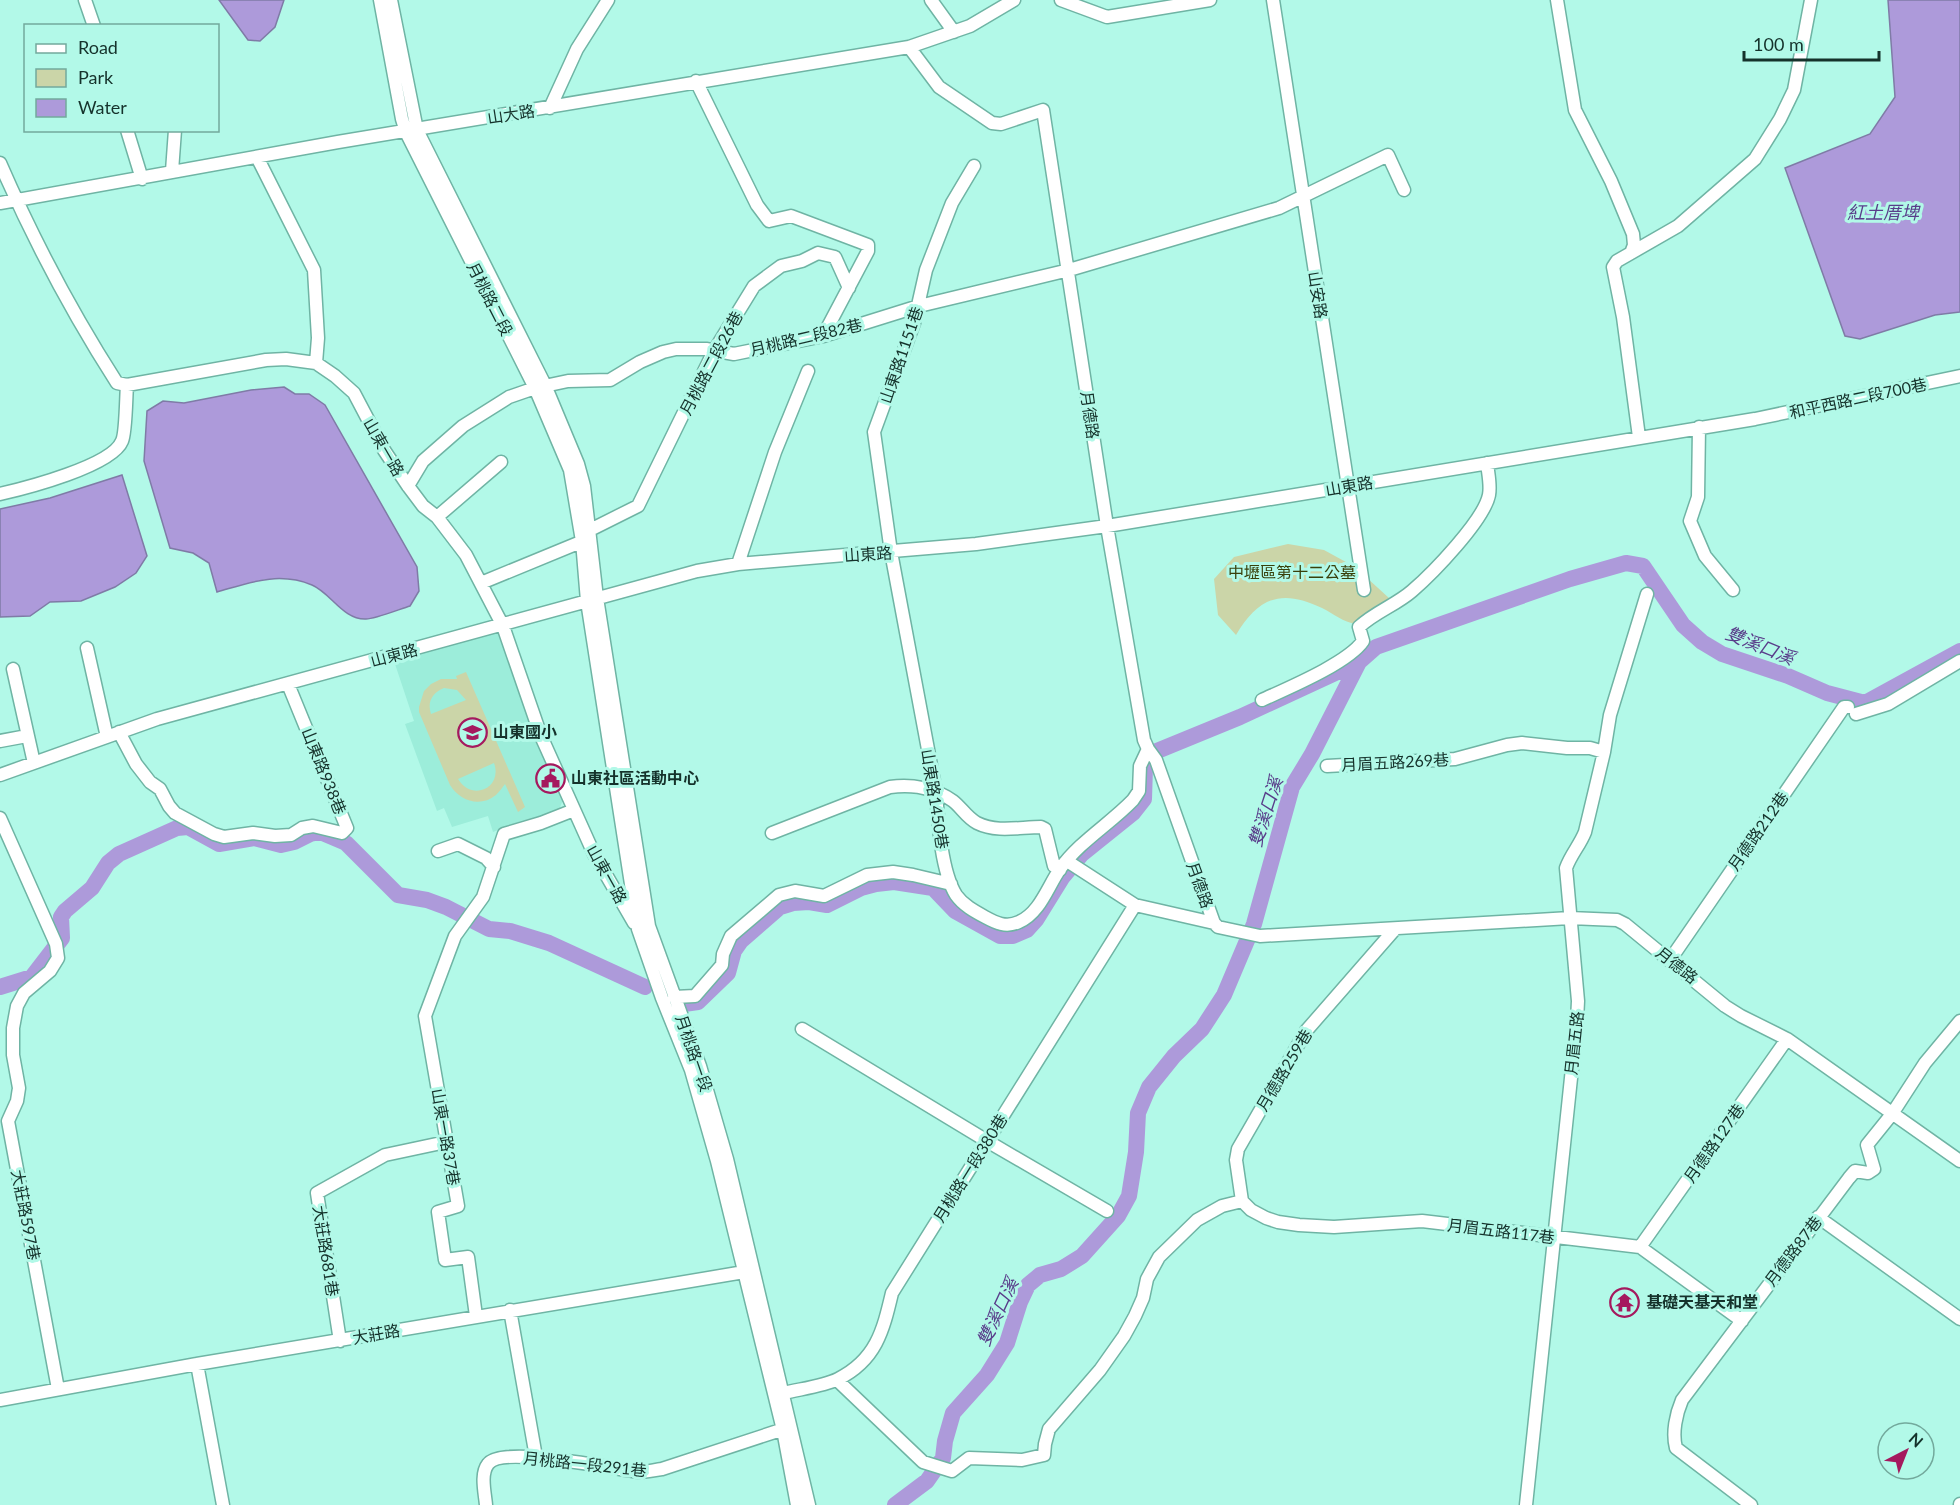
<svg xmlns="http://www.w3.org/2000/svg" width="1960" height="1505" font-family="Lato,'Noto Sans TC',sans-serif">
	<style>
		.built { fill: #9cedda }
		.green { fill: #cbd5a8; fill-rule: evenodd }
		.water { fill: #ad9ada; stroke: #7f7ba6; stroke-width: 1.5 }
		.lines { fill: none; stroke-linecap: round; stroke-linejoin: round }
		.river { stroke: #ad9ada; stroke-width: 16 }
		.minor-casing { stroke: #6fb4a4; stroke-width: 15 }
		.minor { stroke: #fff; stroke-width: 12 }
		.labels { text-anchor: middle; stroke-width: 6; stroke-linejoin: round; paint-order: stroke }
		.street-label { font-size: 16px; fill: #15322b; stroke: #b2f9e8 }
		.park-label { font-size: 16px; fill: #39400b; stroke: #b2f9e8 }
		.poi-label { font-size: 16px; font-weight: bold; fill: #15322b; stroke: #b2f9e8; text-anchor: start }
		.water-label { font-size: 18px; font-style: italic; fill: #593d8a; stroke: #b2f9e8 }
	</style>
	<rect width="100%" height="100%" fill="#b2f9e8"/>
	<path class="built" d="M499 631 564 797 558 813 521 821 493 832 488 816 452 827 444 808 437 811 405 724 414 721 394 661Z"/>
	<path class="green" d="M1288 544 1324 550 1355 567 1389 598 1356 624C1343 622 1334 614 1322 608 1281 588 1258 598 1236 635L1218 615 1214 579 1234 557Z
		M466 672 525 807 518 812 505 784C502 788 499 792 496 795 480 808 460 801 450 785L419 712V707L424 691 431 684 441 679H457L456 676ZM444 688 457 690 466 700 431 714C427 702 432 693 444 688ZM494 763C503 788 472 802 458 779Z"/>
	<path class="water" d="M219 0H284L275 27 260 41 248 40Z
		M1888 0H1960V312L1935 315 1860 339 1845 336 1785 168 1870 134 1895 97Z
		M284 387 295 394H309L325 405 417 567 419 591 410 606C400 609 375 619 366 619 343 620 331 593 312 585 278 571 249 583 217 592L209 563 193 553 170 548 144 461 147 411 163 401 184 403 251 390Z
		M122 475 147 556 136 573 115 587 81 601 50 602 30 616 0 617V509L50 498Z"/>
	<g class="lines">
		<path class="river" d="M0 987 32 977 62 938 61 917 65 911 92 888 108 863 119 854 177 828 188 827 219 844 254 838 281 845 294 842 310 834 320 832 346 843 398 895 427 900 446 907 489 929 510 931 549 943 645 987
			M684 1004 698 1002 728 973 734 951 741 941 780 907 793 903 809 902 827 905 861 888 876 884 894 882 933 888 955 911 1000 936H1013L1027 930 1036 920 1062 878 1082 854 1133 813 1144 799 1145 767 1149 759 1157 751 1240 717 1359 662
			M895 1505 927 1481 943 1458 945 1441 953 1413 987 1375 1007 1343 1020 1302 1028 1285 1040 1275 1061 1269 1082 1256 1118 1216 1129 1196 1136 1152 1138 1113 1149 1087 1174 1056 1202 1029 1224 995 1254 924 1292 787 1312 754 1359 662 1376 647 1570 579 1626 563 1643 566 1683 625 1702 642 1722 654 1788 676 1827 693 1865 703 1960 651"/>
		<defs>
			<path id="minor" d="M85 0 94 26
				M380 0 402 119 406 132 535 388 570 470 582 541 587 601 638 929 662 998 691 1070 717 1161 783 1430 797 1505
				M391 0 417 130 545 385 578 464 584 486 597 598 649 926 700 1066 727 1159 809 1505
				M931 0 954 32
				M1061 0 1107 17 1210 0
				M1273 0 1364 590
				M1557 0 1575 110 1611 181 1633 234 1634 245 1631 253 1617 261 1613 267 1623 317 1639 437
				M909 47 939 87 992 123 1001 124 1043 110 1107 526 1144 740 1148 749 1156 760 1214 923 1218 927 1260 936 1570 918 1617 920 1625 924 1725 1006 1741 1016 1787 1039 1960 1161
				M696 81 757 205 769 221 791 216 868 245V251L823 336
				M550 108 577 49 608 0
				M127 130 142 179
				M257 157 314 270 318 338 316 363
				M0 163C33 239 72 313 117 383L127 385 266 360 286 359 316 363 335 376 354 393 384 450 408 486 423 506 437 517 466 555 503 626 541 736 594 854 634 923
				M974 166 952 203 926 270 914 323 874 432 891 552 936 792C938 820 941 871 956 895 963 905 974 911 985 917 996 923 1006 928 1019 922 1040 913 1048 886 1060 869 1080 841 1110 824 1133 800L1139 791 1140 766 1148 749
				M172 171 175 130
				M0 203 338 142 909 47 970 26 1014 0
				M1631 253 1678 226 1755 159 1780 119 1794 90 1811 0
				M1699 427 1698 497 1690 521 1705 556 1733 590
				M408 486 423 461 463 426 509 397 535 388 568 381 610 380 640 362 663 352 676 349H706L734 354 823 336 919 306 1069 270 1279 208 1388 155 1404 190
				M0 494C26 488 112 466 122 441 126 433 126 397 127 385
				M437 517 501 462
				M590 530 638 506 714 351 754 286 781 266 802 261 818 253 835 257 849 288
				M738 564 775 452 808 371
				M481 583 588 539
				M87 648 107 737
				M13 669 34 763
				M1262 700C1288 688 1348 663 1363 641L1359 627C1375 612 1396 605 1412 591 1433 573 1484 520 1489 495 1491 485 1488 473 1487 463
				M1856 714 1888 704 1960 661
				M119 732 136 764 150 782 160 789 169 806 175 813 214 834 224 837 253 833 275 836 291 835 302 828 313 826 342 833 347 828 288 684
				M0 741 27 736
				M1327 766 1455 759 1507 745 1522 743 1567 748H1590L1604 752
				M0 775 157 719 697 571 738 564 976 544 1107 526 1755 419 1960 376
				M0 818 56 944 58 958 50 971 24 993 17 1006 13 1028V1055L19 1088 17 1101 8 1121 58 1389
				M772 833 890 787C912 784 935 788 953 801 961 807 967 818 977 823 997 833 1020 827 1041 827L1045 829 1054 866 1060 870
				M438 851 458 844 486 858 494 867
				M1067 861 1135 905 1214 923
				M1670 960 1844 707H1848
				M674 997 695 996 722 965 723 954 731 936 779 895 795 891 824 896 867 875 893 872 913 875 951 884
				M802 1029 987 1141 1107 1211
				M1242 1201 1251 1210 1266 1218 1278 1222 1299 1225 1334 1227 1422 1221 1640 1247 1742 1321
				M1242 1201 1236 1160 1238 1149 1306 1031 1395 929
				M1818 1217 1960 1319
				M1640 1247 1787 1039
				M510 1310 536 1457
				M476 1316 468 1257 445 1260 438 1212 458 1206 425 1016 455 936 483 897 504 834 541 823 574 810
				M340 1341 317 1193 385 1155 446 1142
				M197 1364 223 1505
				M837 1380 923 1462 952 1471 969 1458 1022 1460 1044 1455 1045 1444 1049 1429 1100 1370 1124 1336 1135 1316 1143 1298 1147 1279 1159 1257 1197 1220 1222 1206 1242 1201
				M784 1393C800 1389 824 1386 838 1379 876 1360 883 1331 892 1293L1135 905
				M0 1400 197 1364 750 1271
				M486 1505C485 1493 480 1474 488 1464 502 1445 613 1469 639 1472 646 1472 654 1470 662 1469L790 1427
				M1526 1505 1577 1021 1578 1001 1566 868C1571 854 1580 845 1585 832L1604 752 1610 715 1647 594
				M1751 1505 1676 1448C1672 1433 1676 1414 1682 1400L1849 1178 1855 1171 1868 1173 1874 1169 1867 1145 1892 1114 1925 1063 1960 1021
				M1960 1505V1504"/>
		</defs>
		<use href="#minor" class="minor-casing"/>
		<use href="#minor" class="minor"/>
	</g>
	<defs>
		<symbol id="school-ring" viewBox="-11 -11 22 22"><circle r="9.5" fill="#b2f9e8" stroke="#a5195e" stroke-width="1.5"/><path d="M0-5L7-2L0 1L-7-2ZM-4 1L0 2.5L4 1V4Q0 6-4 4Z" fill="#a5195e"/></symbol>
		<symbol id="civic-ring" viewBox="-11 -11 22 22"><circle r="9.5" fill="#b2f9e8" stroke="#a5195e" stroke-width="1.5"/><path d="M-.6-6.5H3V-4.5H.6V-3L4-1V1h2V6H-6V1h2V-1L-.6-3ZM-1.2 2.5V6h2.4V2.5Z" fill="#a5195e"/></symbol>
		<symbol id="temple-ring" viewBox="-11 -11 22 22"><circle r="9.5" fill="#b2f9e8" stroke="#a5195e" stroke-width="1.5"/><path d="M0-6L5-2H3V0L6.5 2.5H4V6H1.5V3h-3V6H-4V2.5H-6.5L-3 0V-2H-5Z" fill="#a5195e"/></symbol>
	</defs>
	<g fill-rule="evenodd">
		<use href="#school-ring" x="456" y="716" width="33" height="33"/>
		<use href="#civic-ring" x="534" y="762" width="33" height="33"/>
		<use href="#temple-ring" x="1608" y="1286" width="33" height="33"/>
	</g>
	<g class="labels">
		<g class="street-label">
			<text transform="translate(511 114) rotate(-9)" y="6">山大路</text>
			<text transform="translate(1318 295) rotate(81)" y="6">山安路</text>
			<text transform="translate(490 299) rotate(63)" y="6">月桃路二段</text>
			<text transform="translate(806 337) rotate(-13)" y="6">月桃路二段82巷</text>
			<text transform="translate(901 355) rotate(-71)" y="6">山東路1151巷</text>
			<text transform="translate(711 363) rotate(-62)" y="6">月桃路二段26巷</text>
			<text transform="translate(1858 398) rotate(-12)" y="6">和平西路二段700巷</text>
			<text transform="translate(1090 415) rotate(82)" y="6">月德路</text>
			<text transform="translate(384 447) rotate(60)" y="6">山東一路</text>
			<text transform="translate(1349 486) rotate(-10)" y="6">山東路</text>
			<text transform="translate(868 554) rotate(-4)" y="6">山東路</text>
			<text transform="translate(394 655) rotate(-15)" y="6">山東路</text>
			<text transform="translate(1395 762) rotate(-3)" y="6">月眉五路269巷</text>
			<text transform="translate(324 771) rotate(68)" y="6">山東路938巷</text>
			<text transform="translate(935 799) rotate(81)" y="6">山東路1450巷</text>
			<text transform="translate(1758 831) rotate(-55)" y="6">月德路212巷</text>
			<text transform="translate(607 874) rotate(61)" y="6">山東一路</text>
			<text transform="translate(1200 885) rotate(70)" y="6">月德路</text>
			<text transform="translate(1677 965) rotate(38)" y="6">月德路</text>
			<text transform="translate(1574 1043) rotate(-84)" y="6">月眉五路</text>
			<text transform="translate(694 1053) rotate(71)" y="6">月桃路一段</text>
			<text transform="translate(1284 1070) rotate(-59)" y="6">月德路259巷</text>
			<text transform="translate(446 1137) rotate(80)" y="6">山東一路37巷</text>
			<text transform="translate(1714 1143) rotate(-55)" y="6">月德路127巷</text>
			<text transform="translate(970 1168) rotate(-58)" y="6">月桃路一段380巷</text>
			<text transform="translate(26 1215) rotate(79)" y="6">大莊路597巷</text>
			<text transform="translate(1501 1231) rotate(7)" y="6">月眉五路117巷</text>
			<text transform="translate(326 1251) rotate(81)" y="6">大莊路681巷</text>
			<text transform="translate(1793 1251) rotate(-53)" y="6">月德路87巷</text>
			<text transform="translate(376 1334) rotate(-10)" y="6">大莊路</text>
			<text transform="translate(585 1464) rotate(6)" y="6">月桃路一段291巷</text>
		</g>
		<g class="park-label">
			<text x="1292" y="578">中壢區第十二公墓</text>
		</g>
		<g class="poi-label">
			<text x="493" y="738">山東國小</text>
			<text x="571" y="784">山東社區活動中心</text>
			<text x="1646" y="1308">基礎天基天和堂</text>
		</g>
		<g class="water-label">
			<text x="1883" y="219">紅土厝埤</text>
			<text transform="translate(1760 646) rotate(22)" y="6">雙溪口溪</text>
			<text transform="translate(1266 812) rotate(-72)" y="6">雙溪口溪</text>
			<text transform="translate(998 1312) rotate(-65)" y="6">雙溪口溪</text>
		</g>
	</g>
	<rect x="24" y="24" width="195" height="108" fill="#b2f9e8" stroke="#73a99c" stroke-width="1.5"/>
	<rect x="36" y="44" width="30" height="9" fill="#ffffff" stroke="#73a99c" stroke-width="1.5"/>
	<text x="78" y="54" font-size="18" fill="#15322b">Road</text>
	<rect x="36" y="69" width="30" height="18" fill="#cbd5a8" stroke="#73a99c" stroke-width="1.5"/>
	<text x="78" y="84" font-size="18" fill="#15322b">Park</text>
	<rect x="36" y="99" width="30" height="18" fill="#ad9ada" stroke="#73a99c" stroke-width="1.5"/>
	<text x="78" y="114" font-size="18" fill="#15322b">Water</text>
	<g transform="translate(1906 1451) rotate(42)"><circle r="28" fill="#b2f9e8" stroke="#73a99c" stroke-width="1.5"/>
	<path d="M0-4.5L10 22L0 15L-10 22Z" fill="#a5195e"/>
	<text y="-9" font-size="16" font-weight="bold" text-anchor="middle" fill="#15322b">N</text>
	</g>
	<path d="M1744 51v9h135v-9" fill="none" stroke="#15322b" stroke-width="3"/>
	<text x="1753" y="51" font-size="18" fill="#15322b" stroke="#b2f9e8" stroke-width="4.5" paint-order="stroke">100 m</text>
</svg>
